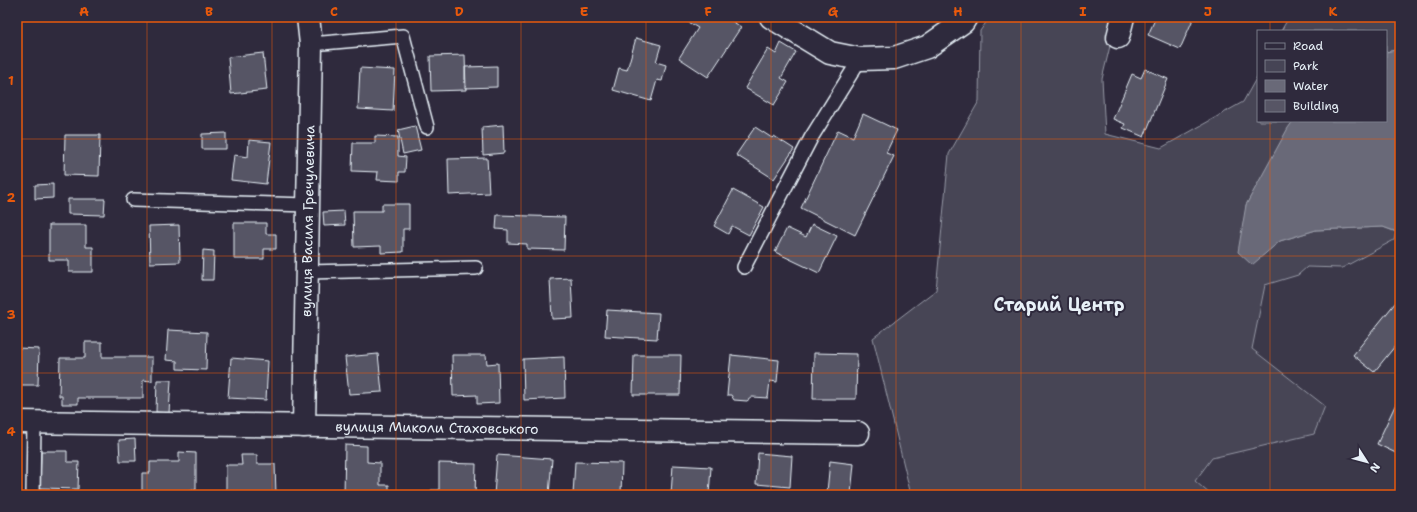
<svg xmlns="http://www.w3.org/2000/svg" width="1417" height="512" font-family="'Shantell Sans',sans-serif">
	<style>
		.built { fill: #3b3749 }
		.green { fill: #464455; stroke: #979aa6 }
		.water { fill: #696978; stroke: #9c9fab }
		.building { fill: #575565; stroke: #e8f1f8 }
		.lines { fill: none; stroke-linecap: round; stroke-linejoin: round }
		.service-casing { stroke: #e8f1f8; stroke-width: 16 }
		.minor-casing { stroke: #e8f1f8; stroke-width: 25 }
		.service { stroke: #2f2a3d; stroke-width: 13 }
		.minor { stroke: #2f2a3d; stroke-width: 22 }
		.grid { fill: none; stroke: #e8590c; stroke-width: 1; stroke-opacity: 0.55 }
		.labels { text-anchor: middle; stroke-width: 4; stroke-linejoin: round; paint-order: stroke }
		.street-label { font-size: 14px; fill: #e8f1f8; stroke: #2f2a3d }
		.district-label { font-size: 18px; font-weight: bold; fill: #e8f1f8; stroke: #2f2a3d }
		.neatline { fill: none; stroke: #e8590c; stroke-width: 1.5 }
		.grid-label { font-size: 13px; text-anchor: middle; font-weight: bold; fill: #e8590c }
	</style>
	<rect width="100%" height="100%" fill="#2f2a3d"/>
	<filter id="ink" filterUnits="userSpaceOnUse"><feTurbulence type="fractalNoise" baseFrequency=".025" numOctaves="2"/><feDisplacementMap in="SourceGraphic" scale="8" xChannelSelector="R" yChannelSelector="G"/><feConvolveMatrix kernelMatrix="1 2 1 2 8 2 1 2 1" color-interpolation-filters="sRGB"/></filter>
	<g filter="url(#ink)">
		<path class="built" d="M1396 232 1400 233V495H1211L1195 481 1212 458 1314 434 1324 406 1252 349 1265 285 1298 275 1307 267 1342 268 1394 240Z"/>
		<path class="green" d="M990 17H1117L1102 79 1105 134 1161 148 1243 102 1258 75V121H1293L1246 205 1252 264 1280 241 1316 230 1383 227 1396 232 1394 240 1342 268 1307 267 1298 275 1265 285 1252 349 1325 406 1314 434 1212 458 1195 481 1211 495H911L873 338 936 290 949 154 979 101 980 31Z
			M1289 17H1400V49L1386 52V31H1281Z"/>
		<path class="water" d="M1400 49V233L1383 227 1316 230 1280 241 1252 265 1238 252 1246 205 1288 128 1293 121H1386V52Z"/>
		<path class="building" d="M689 17H726L741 27 708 77 679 58 698 28 686 21Z
			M1156 17H1194L1180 49 1148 35Z
			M636 38 661 45 656 62 666 65 662 81 657 80 651 101 613 90 619 68 627 70Z
			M781 43 796 52 781 78 788 82 774 105 745 88 768 49 776 54Z
			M263 53 267 90 231 94 228 57Z
			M465 55 466 90 431 91 430 56Z
			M497 66V87L465 88V67Z
			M360 68 395 70 393 111 358 109Z
			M1145 69 1168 79 1144 137 1123 128 1125 124 1113 119 1132 74 1141 78Z
			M863 114 897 130 886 153 894 156 855 235 801 208 838 130 853 137Z
			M503 125 504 153 483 155 482 127Z
			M415 126 421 150 403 154 398 130Z
			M755 127 772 138 774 136 794 149 774 179 736 155Z
			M226 133V149H202V134Z
			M65 135H100L99 176 64 175Z
			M375 136 398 137V156L406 157 405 172H399V181L377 180 378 172 352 171 353 143H375Z
			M249 140 271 142 266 184 231 180 234 155 248 157Z
			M487 158 489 193 449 195 448 159Z
			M53 184V198L35 199V185Z
			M733 190 764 207 749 235 732 226 728 234 714 226Z
			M68 199H105L104 215 68 214Z
			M382 204H409V229H403V252L381 253V246L354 247 353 211H382Z
			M344 211 345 225 324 226 323 212Z
			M497 215 565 217 564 250 527 249V244L508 243V230L496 229Z
			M234 223H266V234H276V249H264V259H234Z
			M812 224 837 236 819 273 775 252 787 228 806 237Z
			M49 225H86V247H93V272H69V260H49Z
			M179 225 180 262 150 263 149 226Z
			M203 250 214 251 213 280H202Z
			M571 278 573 318 552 319 550 279Z
			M1400 297V340L1374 372 1353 355Z
			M607 310 659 313 657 339 605 336Z
			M168 330 207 332 206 370 177 369V361L166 360Z
			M85 342H102V357H152V381L143 380V398H78V404H62V396H59L60 358H85Z
			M17 348 39 349 38 385H17Z
			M814 353 857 354 856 399H813Z
			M378 354 382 392 349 394 345 357Z
			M452 355H486L487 364 498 363 499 403 477 404V395L453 396Z
			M634 355H681L680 395H633Z
			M731 355 779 360 777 382 770 381 768 398 752 397 747 401 734 400 731 395H727Z
			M564 357 565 398 524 400 523 359Z
			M231 358 268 361 266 400 228 398Z
			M157 380H171L169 413 156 412Z
			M1400 395V455L1377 444Z
			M135 439 136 461H120L119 440Z
			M345 445 367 446V462L380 463V485H389V495H344Z
			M41 451H67V462H79L78 489 40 488Z
			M179 452 196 453V490H190V495H142V473H150V462H179Z
			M758 453 792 456 790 487 756 484Z
			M241 455H257V464H275L276 495H226V465H242Z
			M497 455 552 459 549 495H494Z
			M830 461 854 464 851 494 827 492Z
			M575 462 622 463 621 495H573Z
			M439 463 476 464 475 495H431V490H439Z
			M673 465 711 467 709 495H671Z"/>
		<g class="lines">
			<defs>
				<path id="service" d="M311 44 403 36 427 127
					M133 200 308 205
					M744 267 811 138 860 59
					M307 272 476 268
					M33 495 34 422"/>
				<g id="minor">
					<path d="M771 17 830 53 860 59 894 58 927 47 963 22 966 17"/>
					<path d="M1118 37 1123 17"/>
					<path id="s1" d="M17 422 858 433"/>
					<path id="s2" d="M304 426 311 44 308 17"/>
				</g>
			</defs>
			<use href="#service" class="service-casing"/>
			<use href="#minor" class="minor-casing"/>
			<use href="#service" class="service"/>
			<use href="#minor" class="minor"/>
		</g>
	</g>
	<path class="grid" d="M147 17V495M272 17V495M396 17V495M521 17V495M646 17V495M771 17V495M896 17V495M1021 17V495M1145 17V495M1270 17V31M1270 121V495M17 139H1400M17 256H1400M17 373H1400"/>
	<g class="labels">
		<g class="street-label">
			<text dy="5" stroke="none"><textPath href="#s2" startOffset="205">вулиця Василя Гречулевича</textPath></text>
			<text dy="5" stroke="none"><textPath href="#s1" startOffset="420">вулиця Миколи Стаховського</textPath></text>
		</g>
		<g class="district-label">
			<text x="1059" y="311">Старий Центр</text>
		</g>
	</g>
	<rect width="1417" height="512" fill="none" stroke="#2f2a3d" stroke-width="44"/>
	<rect x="1257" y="30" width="130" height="92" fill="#2f2a3d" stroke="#797a88"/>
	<rect x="1265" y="43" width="20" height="6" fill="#2f2a3d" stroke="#797a88"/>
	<text x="1293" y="50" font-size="12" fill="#e8f1f8">Road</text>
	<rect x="1265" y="60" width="20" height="12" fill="#464455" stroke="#797a88"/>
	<text x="1293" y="70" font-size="12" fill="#e8f1f8">Park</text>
	<rect x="1265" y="80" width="20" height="12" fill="#696978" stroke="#797a88"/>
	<text x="1293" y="90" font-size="12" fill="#e8f1f8">Water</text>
	<rect x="1265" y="100" width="20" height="12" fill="#575565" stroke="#797a88"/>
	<text x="1293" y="110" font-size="12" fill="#e8f1f8">Building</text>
	<g transform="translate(1367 462) rotate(126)" stroke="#2f2a3d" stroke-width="3" paint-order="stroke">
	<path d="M0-3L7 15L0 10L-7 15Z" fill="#e8f1f8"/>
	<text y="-6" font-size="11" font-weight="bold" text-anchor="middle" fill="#e8f1f8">N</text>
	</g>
	<rect x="22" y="22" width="1373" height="468" class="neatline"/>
	<g class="grid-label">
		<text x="84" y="16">A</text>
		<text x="209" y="16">B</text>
		<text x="334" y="16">C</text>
		<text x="459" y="16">D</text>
		<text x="584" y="16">E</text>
		<text x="708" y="16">F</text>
		<text x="833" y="16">G</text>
		<text x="958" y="16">H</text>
		<text x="1083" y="16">I</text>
		<text x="1208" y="16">J</text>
		<text x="1333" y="16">K</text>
		<text x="11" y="85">1</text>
		<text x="11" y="202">2</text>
		<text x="11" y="319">3</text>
		<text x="11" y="436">4</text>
	</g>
</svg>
